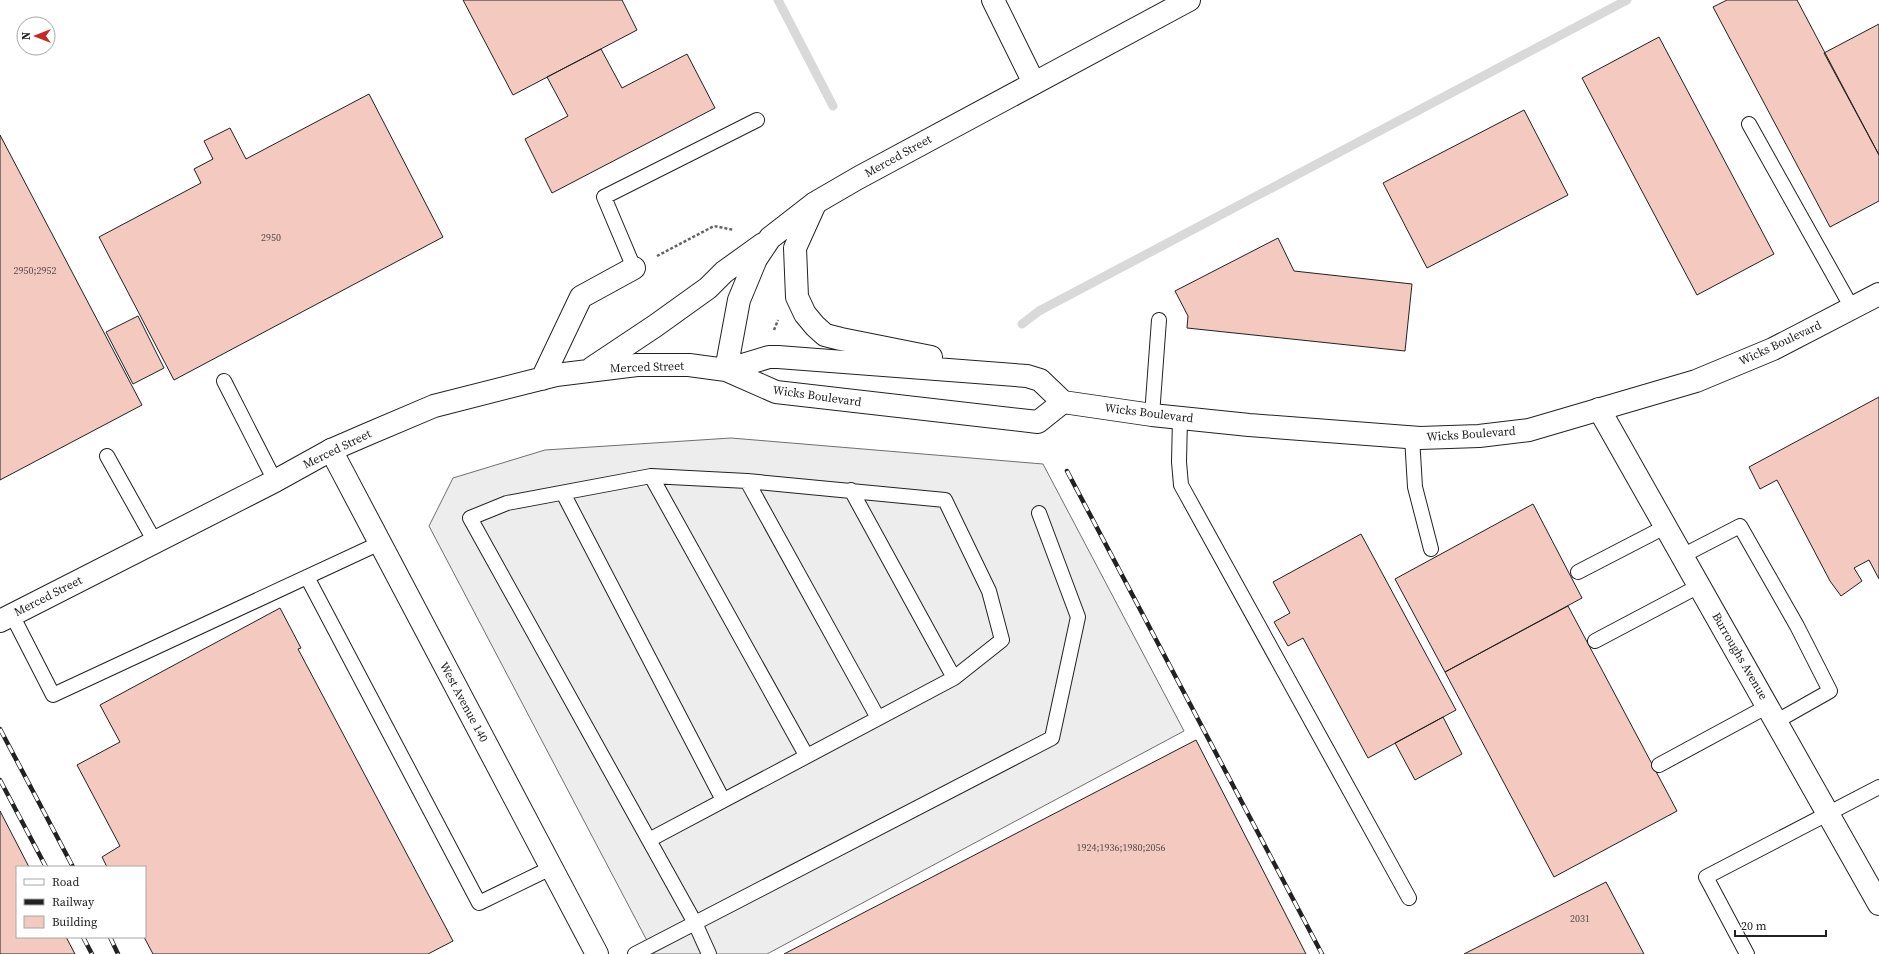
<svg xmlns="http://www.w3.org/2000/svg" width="1879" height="954" font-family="'Source Serif 4',serif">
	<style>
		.parking { fill: #ededed; stroke: #6f6f6f }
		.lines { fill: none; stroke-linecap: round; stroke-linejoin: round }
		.stream { stroke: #d9d9d9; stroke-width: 9 }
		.building { fill: #f3c9c0; stroke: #222 }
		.lane-casing { stroke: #222; stroke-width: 16 }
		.street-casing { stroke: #222; stroke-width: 24 }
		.secondary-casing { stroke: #222; stroke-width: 24 }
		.path { stroke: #646464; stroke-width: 2.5; stroke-dasharray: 3 2; stroke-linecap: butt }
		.lane { stroke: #fff; stroke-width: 14 }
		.street { stroke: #fff; stroke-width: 22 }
		.secondary { stroke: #fff; stroke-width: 22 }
		.rail-casing { stroke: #222; stroke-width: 4.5 }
		.rail { stroke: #fff; stroke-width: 3; stroke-dasharray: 9; stroke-linecap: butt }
		.labels { text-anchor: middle; stroke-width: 3; stroke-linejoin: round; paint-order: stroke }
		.number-label { font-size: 10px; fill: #564c4a }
		.street-label { font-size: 12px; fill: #222; stroke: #fff }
	</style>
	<rect width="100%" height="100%" fill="#fff"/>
	<path class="parking" d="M731 438 1043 464 1184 731 767 954H654L429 526 453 478 545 450Z"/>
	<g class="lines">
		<path class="stream" d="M778 0 833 106
			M1022 324 1039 311 1627 0"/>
	</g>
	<path class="building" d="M463 0H622L637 30 513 95Z
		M1727 0H1797L1879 155V201L1830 227 1713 7Z
		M1879 24V155L1824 53Z
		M1659 37 1774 254 1697 295 1582 78Z
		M601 49 622 88 687 54 715 108 552 193 525 139 568 116 547 77Z
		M369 94 443 237 174 380 99 237 201 183 194 169 213 159 204 141 230 128 246 159Z
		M1524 110 1568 195 1427 268 1383 183Z
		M0 135 142 405 0 480Z
		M1278 238 1294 271 1412 284 1405 351 1187 328 1188 316 1175 291Z
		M138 316 164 368 133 384 106 332Z
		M1879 397V579L1869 560 1854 568 1862 581 1841 596 1830 581 1777 480 1760 489 1749 467Z
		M1533 504 1582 598 1445 672 1395 579Z
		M1361 534 1456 710 1368 758 1303 638 1288 646 1274 622 1290 613 1273 582Z
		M1568 606 1677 811 1554 877 1445 672Z
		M280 608 301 648 298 649 453 941 428 954H153L144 937 145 867H107L102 857 120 846 77 765 120 742 100 705Z
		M1443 717 1462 754 1415 780 1395 743Z
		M1196 740 1306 954H784Z
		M0 811 29 867H17V937H66L75 954H0Z
		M1606 882 1644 954H1464Z"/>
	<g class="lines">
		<defs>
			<path id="lane" d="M1749 124 1852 308
				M634 268 604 197 757 120
				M224 381 275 481
				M1152 415 1159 320
				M1180 418 1179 462 1181 485 1409 898
				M1412 437 1415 487 1431 549
				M107 456 155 542
				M651 476 806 755
				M747 481 878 718
				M851 490 954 678
				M563 493 723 800
				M1682 556 1740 526 1797 626 1830 691 1777 721
				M1578 572 1665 527
				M307 577 479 903 551 868
				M12 615 53 695 380 543
				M1595 641 1699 586
				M1659 765 1768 706
				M649 840 954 678 1002 640 989 591 945 500 747 481 651 476 507 503 470 518 695 923 1052 738 1078 617 1039 513
				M635 954 695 923 709 954
				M1747 954 1706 877 1879 787"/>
			<path id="street" d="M993 0 1034 83
				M1599 409 1879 904
				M331 450 597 954"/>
			<path id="secondary" d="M814 206 795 248 797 297 805 314 815 326 825 335 841 339 931 357
				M592 368 655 326 708 288 724 272 763 244
				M726 370 769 357H778L1027 376 1040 380 1063 402 1152 415 1249 425 1420 438 1479 436 1529 430 1696 381 1773 349 1879 294
				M726 370 739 300 756 259 770 238 815 203 858 178 1189 0
				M542 379 581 297 634 268
				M0 621 275 481 331 450 368 434 434 406 556 375 637 365H689L726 370 776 392 1038 422 1063 402"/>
		</defs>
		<use href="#lane" class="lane-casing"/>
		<use href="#street" class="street-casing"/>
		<use href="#secondary" class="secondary-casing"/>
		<path class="path" d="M657 256 714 226 734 230
			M774 330 778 320"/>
		<use href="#lane" class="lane"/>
		<use href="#street" class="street"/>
		<use href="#secondary" class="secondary"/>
		<defs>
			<path id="rail" d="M1067 471 1322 954
				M0 729 73 867
				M0 780 46 867
				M83 937 92 954
				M110 937 118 954"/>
		</defs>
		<use href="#rail" class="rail-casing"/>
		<use href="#rail" class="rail"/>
	</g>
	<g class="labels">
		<g class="number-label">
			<text x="271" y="241">2950</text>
			<text x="35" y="274">2950;2952</text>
			<text x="1121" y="851">1924;1936;1980;2056</text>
			<text x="1580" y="922">2031</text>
		</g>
		<g class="street-label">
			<text transform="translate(898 156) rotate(-29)" y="4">Merced Street</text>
			<text transform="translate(1780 343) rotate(-25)" y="4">Wicks Boulevard</text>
			<text transform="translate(647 367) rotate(-2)" y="4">Merced Street</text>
			<text transform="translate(817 396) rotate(8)" y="4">Wicks Boulevard</text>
			<text transform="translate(1149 413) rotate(7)" y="4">Wicks Boulevard</text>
			<text transform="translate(1471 434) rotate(-4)" y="4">Wicks Boulevard</text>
			<text transform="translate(337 449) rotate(-26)" y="4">Merced Street</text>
			<text transform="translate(48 596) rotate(-27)" y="4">Merced Street</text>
			<text transform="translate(1740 656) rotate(60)" y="4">Burroughs Avenue</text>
			<text transform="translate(464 702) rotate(62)" y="4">West Avenue 140</text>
		</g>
	</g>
	<rect x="16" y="866" width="130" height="72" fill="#ffffff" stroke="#a7a7a7"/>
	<rect x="24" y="879" width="20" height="6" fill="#ffffff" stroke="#a7a7a7"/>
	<text x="52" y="886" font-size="12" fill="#222222">Road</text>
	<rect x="24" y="899" width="20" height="6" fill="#222222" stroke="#a7a7a7"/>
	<text x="52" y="906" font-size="12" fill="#222222">Railway</text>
	<rect x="24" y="916" width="20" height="12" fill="#f3c9c0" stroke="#a7a7a7"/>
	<text x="52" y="926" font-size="12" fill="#222222">Building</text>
	<g transform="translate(36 36) rotate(270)"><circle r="19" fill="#ffffff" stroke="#a7a7a7"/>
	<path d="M0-3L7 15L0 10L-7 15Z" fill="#c62828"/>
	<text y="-6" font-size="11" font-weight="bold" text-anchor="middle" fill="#222222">N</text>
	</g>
	<path d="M1735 930v6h91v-6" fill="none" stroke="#222222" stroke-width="2"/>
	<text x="1741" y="930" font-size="12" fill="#222222" stroke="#ffffff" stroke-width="3" paint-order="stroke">20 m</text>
</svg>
